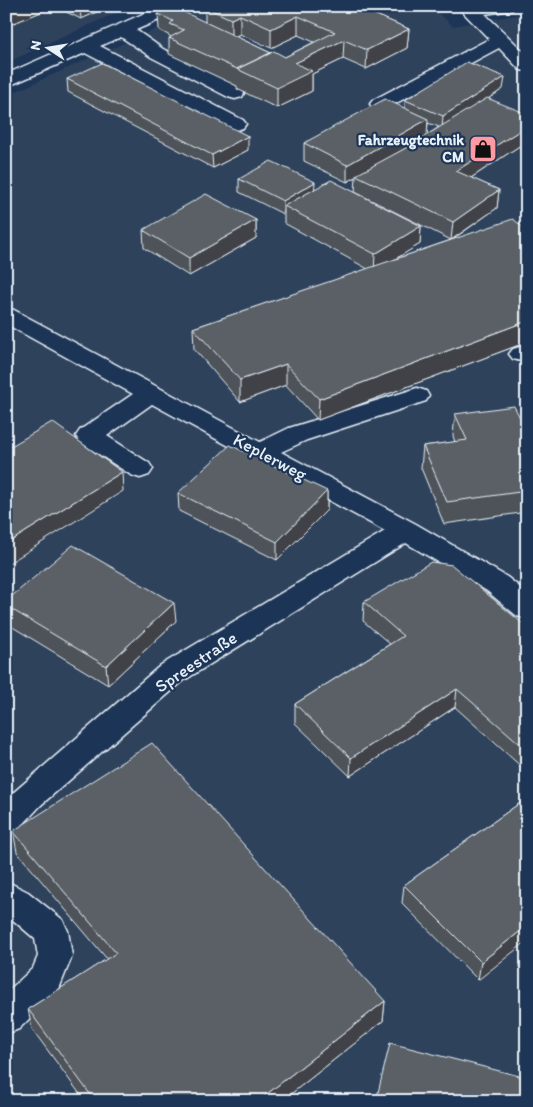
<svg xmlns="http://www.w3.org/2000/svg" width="533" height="1107" font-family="Itim,sans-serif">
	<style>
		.built { fill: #2f425c }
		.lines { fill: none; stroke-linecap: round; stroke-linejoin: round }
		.minor-casing { stroke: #e8f1f8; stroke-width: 3 }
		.minor { fill: #1d3557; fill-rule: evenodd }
		.wall { fill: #4d5358; stroke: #e8f1f8; fill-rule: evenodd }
		.shaded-wall { fill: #3f4347; stroke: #e8f1f8 }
		.building { fill: #5a6066; stroke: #e8f1f8 }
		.labels { text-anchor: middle; stroke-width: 4.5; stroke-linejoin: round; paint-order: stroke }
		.far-poi-label { font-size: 15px; font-weight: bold; fill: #e8f1f8; stroke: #1d3557; text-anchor: end }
		.street-label { font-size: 18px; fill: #e8f1f8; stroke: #1d3557 }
	</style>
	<rect width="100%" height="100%" fill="#1d3557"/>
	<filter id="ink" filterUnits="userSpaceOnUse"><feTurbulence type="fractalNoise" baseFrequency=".02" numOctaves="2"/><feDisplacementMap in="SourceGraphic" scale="10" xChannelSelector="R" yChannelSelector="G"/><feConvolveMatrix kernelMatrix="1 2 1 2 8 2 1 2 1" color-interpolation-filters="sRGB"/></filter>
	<g filter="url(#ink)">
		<path class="built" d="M6 6H131L6 63Z
			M210 6H430L453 26 527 13V1101H6V96L85 60Z"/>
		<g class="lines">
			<defs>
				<path id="minor" d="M161 6H185L182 10 136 30 163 49 242 89 244 93 242 97 235 99 228 97 151 57 121 37 100 46 243 120 246 124 243 128 236 130 229 128 85 53 6 87V74Z
					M457 6H515L512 10 485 14 527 55V71L520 70 499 48 387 108 380 110 373 108 370 104 373 100 489 39Z
					M6 308 14 310 260 442 289 428 408 391 417 388 426 391 429 396 426 401 307 440 281 452 416 524 507 577 527 593V619L517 616 487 591 406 543 183 681 41 805 17 831 6 834V799L161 665 385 531 152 404 107 436 149 463 153 469 149 475 140 478 131 475 80 442 76 436 80 430 133 394 6 324Z
					M527 345V360L521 361 513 359 509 354 513 349Z
					M6 881 28 892 63 920 68 931 72 956 59 989 19 1029 6 1034V993L33 968 38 956 35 939 6 914Z"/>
			</defs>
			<use href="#minor" class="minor-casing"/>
			<use href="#minor" class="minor"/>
		</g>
		<path class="wall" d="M6 6H41V12L9 25 6 24Z
			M59 6H110L81 19 60 9Z
			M373 6 364 10 409 29 407 48 366 69 343 59 312 74V91L277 108 237 89V86L169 54V38L171 37 170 36 159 30 158 14 205 22V7ZM240 34 271 48 298 35 314 42 285 57 271 53 235 36Z
			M67 79 248 150 213 168 68 92Z
			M503 89 489 98 527 141 471 178 499 190 497 208 452 240 527 227V342L318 420 286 385 240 402 194 349 193 328 368 269 284 223V213L283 214 239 192V179L315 189 421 226 420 244 393 260 451 240 355 192 356 177 347 182 304 161V143L405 108V100ZM428 123 439 127 427 135Z
			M256 220V238L189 276 144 248 143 230Z
			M527 389V417L523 410Z
			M455 414 527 431V512L444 524 421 468 423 446 455 442 453 436Z
			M327 491V510L277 560 179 511 178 493Z
			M6 601 176 621 108 685 6 623Z
			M364 602 527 627V769L525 770 455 707 350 776 295 723V704L390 644 363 621Z
			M527 798 478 980 402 903 404 885Z
			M13 831 385 1001 383 1021 282 1101H85L32 1029 28 1009 107 959 17 852Z"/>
		<path class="shaded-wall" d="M7 6H41V12L9 25Z
			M82 6H110L81 19 80 7Z
			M343 6H373L342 21Z
			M240 15V34L231 38V19Z
			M298 16V35L271 48V29Z
			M409 29 407 48 366 69 367 50Z
			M344 40 343 59 312 74V91L277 108V88L295 63Z
			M505 77 503 89 442 129 443 116Z
			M428 119 427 136 358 176 356 175V177L347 182V165Z
			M527 126V141L454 189 456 171Z
			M248 136V150L213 168 212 155Z
			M315 182 314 195 284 206V213L283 214V201Z
			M499 190 497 208 451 240 453 222Z
			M256 220V238L189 276V258Z
			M421 226 420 244 374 272 375 254Z
			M527 321V342L318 420 319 399Z
			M286 364V385L240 402V380Z
			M122 472 123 491 6 565V544Z
			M327 491V510L277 560V542Z
			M174 603 176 621 108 685 106 666Z
			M457 689 455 707 350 776 351 758Z
			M527 926V941L478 980 481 962Z
			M385 1001 383 1021 282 1101H258Z"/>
		<path class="building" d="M206 6H355L409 29 367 50 344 40 295 63 312 71 277 88 237 69 274 51 285 57 335 32 298 16 271 29 240 15 231 19 205 7Z
			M173 7 271 53 237 69 169 38 184 30 170 24 173 21 158 14Z
			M467 62 505 77 443 116 405 100Z
			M102 63 248 136 212 155 67 79Z
			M487 98 527 114V126L456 171 499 190 453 222 356 175 404 149Z
			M385 99 428 119 347 165 304 143Z
			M271 161 315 182 283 201 239 179Z
			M331 180 421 226 375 254 284 206Z
			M206 194 256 220 189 258 143 230Z
			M513 219 524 228 527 227V321L319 399 286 364 240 380 193 328Z
			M514 406 527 431V491L447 502 423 446 467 440 455 414Z
			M52 422 122 472 6 544V449Z
			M230 445 327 491 277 542 178 493Z
			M73 545 174 603 106 666 6 606V601Z
			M431 562 452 565 527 627V750L457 689 351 758 295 704 403 636 364 602Z
			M152 743 385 1001 258 1101H95L28 1009 116 953 13 831Z
			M527 798V926L481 962 404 885Z
			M390 1043 527 1078V1101H376Z"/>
	</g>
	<defs>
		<symbol id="shop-square" viewBox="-11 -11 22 22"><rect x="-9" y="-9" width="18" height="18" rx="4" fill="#ff9aa2" stroke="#1d3557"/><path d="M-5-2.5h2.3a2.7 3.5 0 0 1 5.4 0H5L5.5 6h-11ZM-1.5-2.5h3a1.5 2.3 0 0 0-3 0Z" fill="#111"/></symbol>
	</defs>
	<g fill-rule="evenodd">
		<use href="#shop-square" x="467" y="133" width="32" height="32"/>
	</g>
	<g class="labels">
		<g class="far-poi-label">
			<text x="464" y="145">Fahrzeugtechnik<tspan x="464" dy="17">CM</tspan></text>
		</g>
		<g class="street-label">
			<text transform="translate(270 457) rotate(28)" y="6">Keplerweg</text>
			<text transform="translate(196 662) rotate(-34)" y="6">Spreestraße</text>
		</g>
	</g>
	<rect width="533" height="1107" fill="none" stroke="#1d3557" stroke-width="25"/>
	<rect x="12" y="12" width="508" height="1082" fill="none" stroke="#e8f1f8" stroke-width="2" filter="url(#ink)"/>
	<g transform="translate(48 48) rotate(282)" stroke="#1d3557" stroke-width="4" paint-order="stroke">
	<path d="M0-4L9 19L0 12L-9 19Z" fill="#e8f1f8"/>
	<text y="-8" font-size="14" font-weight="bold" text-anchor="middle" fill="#e8f1f8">N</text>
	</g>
</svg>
